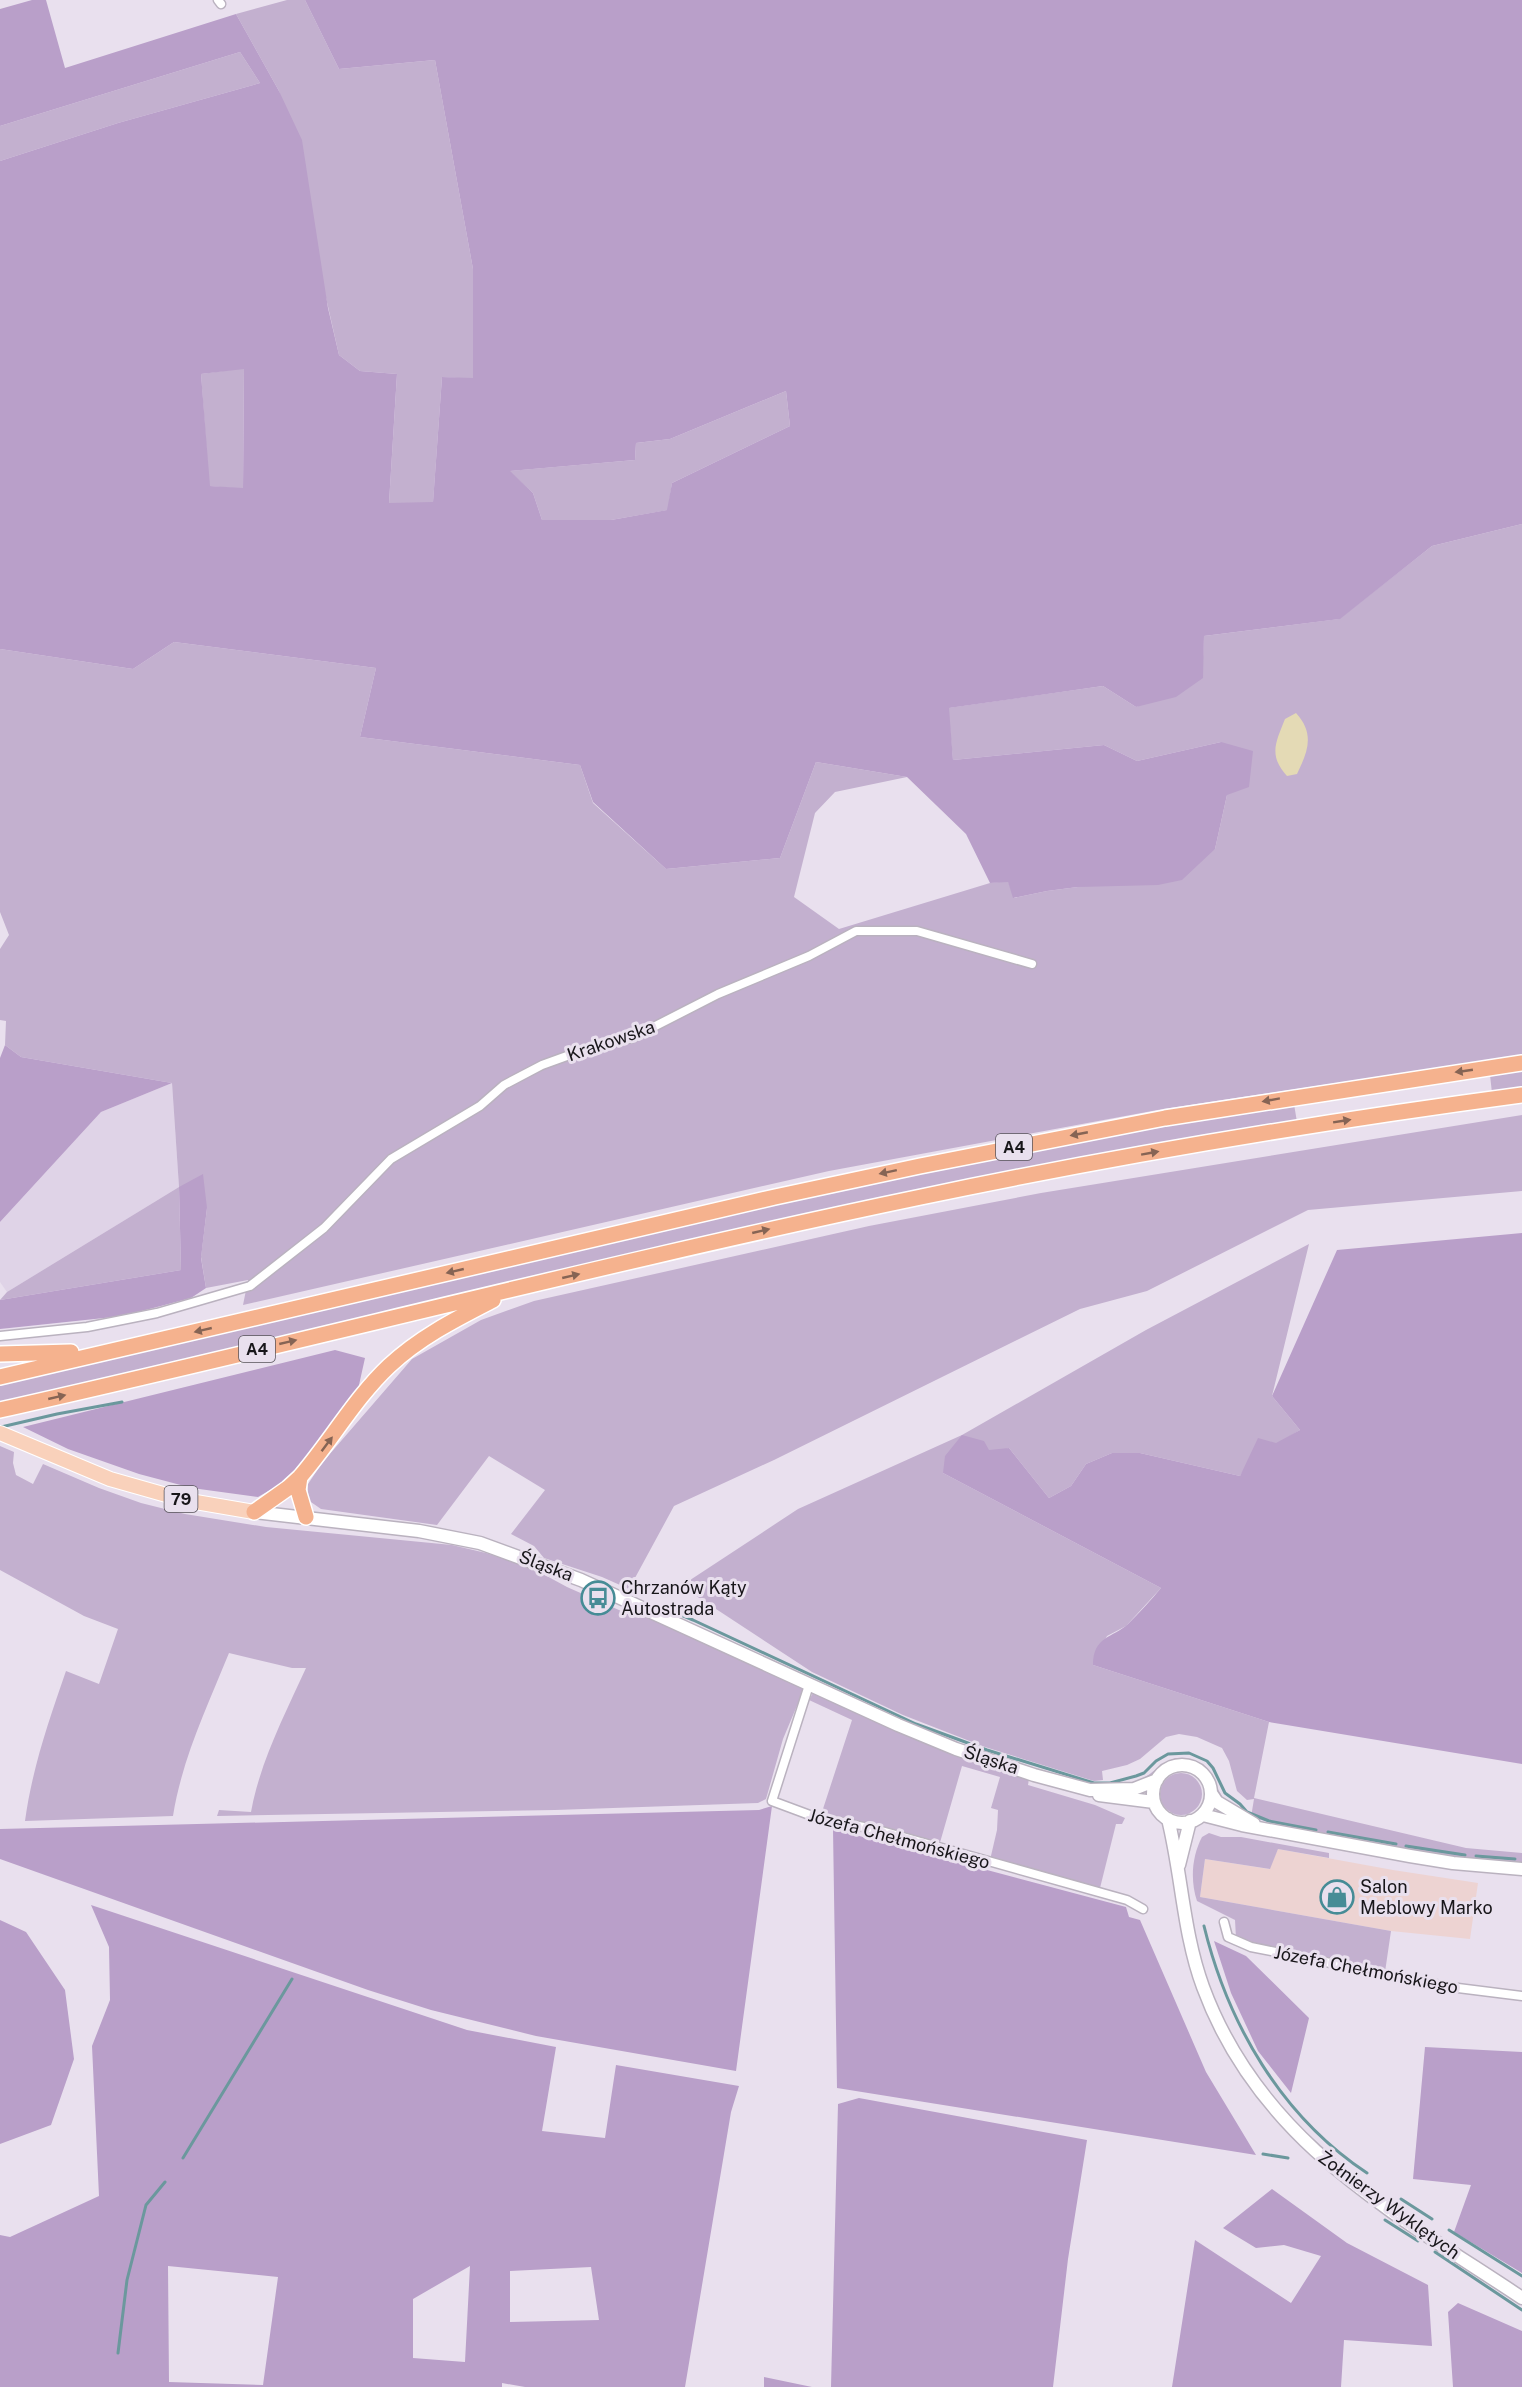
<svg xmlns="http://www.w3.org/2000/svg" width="1522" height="2387" font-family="'Public Sans',sans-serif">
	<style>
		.commercial { fill: #edd3d2 }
		.built { fill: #dfd3e7 }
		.green { fill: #c3b0cf }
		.forest { fill: #b99fc9; fill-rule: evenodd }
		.sand { fill: #e4dab5 }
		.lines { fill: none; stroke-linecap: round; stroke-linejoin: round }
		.stream { stroke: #6b989d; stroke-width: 3 }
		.street-casing { stroke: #bab2bf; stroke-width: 11 }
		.secondary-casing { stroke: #bab2bf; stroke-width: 15 }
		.primary-casing { stroke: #fff; stroke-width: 16 }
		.highway-casing { stroke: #fff; stroke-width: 18 }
		.street { stroke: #fff; stroke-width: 8 }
		.secondary { stroke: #fff; stroke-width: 12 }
		.primary { stroke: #f9d1bb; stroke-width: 14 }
		.highway { stroke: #f5b28e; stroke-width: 15 }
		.oneway { fill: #866454 }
		.labels { text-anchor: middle; stroke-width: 6; stroke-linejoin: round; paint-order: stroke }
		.shield { fill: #e9e0ee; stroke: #57535a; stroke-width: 1.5 }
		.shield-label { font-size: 16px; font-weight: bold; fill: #18161a }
		.street-label { font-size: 18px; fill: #18161a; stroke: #e9e0ee }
		.poi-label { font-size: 18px; fill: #18161a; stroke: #e9e0ee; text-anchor: start }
	</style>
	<rect width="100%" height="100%" fill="#e9e0ee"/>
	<path class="commercial" d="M1278 1849 1393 1870 1478 1883 1470 1939 1391 1931 1200 1897 1205 1859 1269 1869Z"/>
	<path class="built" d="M172 1083 179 1187 7 1292 0 1282V1222L101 1112Z"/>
	<path class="green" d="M287 0H305L339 69 435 60 473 269V379L442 377 433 503H389L397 374 360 371 339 355 279 91 236 14Z
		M240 52 260 83 118 123 0 161V126Z
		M244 368 243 489 209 486 201 374Z
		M786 391 790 426 672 483 668 510 611 520H542L533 493 509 471 635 460 636 443 670 439Z
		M1522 524V1055L1163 1109 829 1171 243 1305 248 1280 206 1288 201 1257 207 1208 179 1188 181 1270 0 1300 7 1292 179 1187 172 1083 21 1057 5 1045 6 1021 0 1020V949L9 935 0 912V649L133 669 174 642 376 668 360 737 580 765 593 803 666 869 780 858 816 762 907 777 835 792 815 813 794 897 839 929 990 883 1008 881 1014 898 1047 891 1078 887 1215 849 1227 795 1221 742 1137 761 1104 745 953 760 948 708 1103 686 1136 707 1202 678 1204 636 1339 619 1432 546Z
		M1522 1071V1089L1492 1093 1490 1075Z
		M1294 1104 1297 1122 374 1315 0 1403V1384C430 1284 859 1177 1294 1104Z
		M1522 1115V1191L1308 1210 1147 1291 1080 1309 774 1460 674 1506 629 1589 602 1577 544 1558 534 1546 511 1534 545 1490 489 1456 437 1525 321 1509 308 1500V1484L322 1463 412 1359 481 1320 534 1301 869 1226 1041 1193Z
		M1309 1244 1272 1396 1300 1430 1249 1461 1240 1476 1140 1453H1112L1086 1464 1071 1486 1049 1498 1009 1448 943 1473 1161 1588 1126 1626 1107 1636 1093 1665 1269 1722 1254 1798 1466 1848 1522 1853V1862C1471 1860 1422 1852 1372 1843 1331 1836 1290 1829 1251 1817L1254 1799 1247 1800 1237 1791 1229 1761 1222 1748 1197 1737 1179 1734 1166 1737 1140 1759 1127 1765 1102 1771 1103 1780 1094 1781 985 1747 903 1715 812 1672 681 1586 798 1509 962 1435 1146 1330Z
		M0 1446 14 1452 13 1463 16 1475 33 1484 43 1464 99 1488 141 1503 185 1514 266 1527 452 1545 486 1553 532 1568 567 1587 628 1614 653 1619 804 1689 783 1739 766 1799 758 1803 555 1810 217 1816 219 1810 251 1812C260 1762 285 1714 306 1668H292L229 1653C207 1707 182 1759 173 1816L25 1821C32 1769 49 1720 66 1671L99 1684 118 1629 84 1616 0 1570Z
		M813 1693 898 1731 1029 1779 1028 1785 1095 1805 1125 1818 1122 1824H1116L1100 1888 990 1860 997 1830 998 1810 991 1808 1000 1777 962 1766 939 1846 821 1815 852 1720 809 1700Z
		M1176 1758 1193 1760 1207 1769 1226 1804C1211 1784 1197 1744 1163 1766 1150 1775 1154 1779 1136 1782 1151 1776 1160 1763 1176 1758Z
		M1160 1794a21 21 0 1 1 42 0a21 21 0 1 1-42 0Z
		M1209 1833 1221 1837H1241L1329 1853V1858L1278 1849 1270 1869 1205 1859 1200 1897 1391 1931 1385 1972 1251 1945 1236 1938 1235 1920 1197 1901C1190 1880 1192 1856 1202 1837Z"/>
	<path class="forest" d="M32 0H46L65 68 236 14 279 91 302 140 328 308 339 355 360 371 397 374 389 503 433 502 442 377 473 378V269L435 60 339 69 305 0H1522V524L1432 546 1340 619 1204 636 1203 678 1176 697 1136 707 1103 686 949 708 953 760 1104 745 1137 761 1221 742 1253 751 1249 787 1227 795 1215 849 1182 880 1158 885 1078 887 1047 891 1013 898 1008 882 990 883 966 834 907 777 816 762 780 858 666 869 593 802 580 765 360 737 376 668 174 642 133 669 0 649V161L118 123 260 83 240 52 0 126V9ZM244 369 243 488 210 486 201 374ZM786 391 790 426 672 483 667 510 611 520H542L533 493 510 471 635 460 636 443 670 439Z
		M5 1045 21 1057 172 1083 101 1112 0 1222V1058Z
		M203 1174 207 1208 201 1258 206 1288 191 1298 123 1316 0 1329V1300L181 1270 179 1187Z
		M1522 1233V1764L1269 1722 1093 1665C1093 1636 1113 1638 1128 1624 1139 1613 1151 1600 1161 1588L943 1473 945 1456 962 1435 984 1441 989 1450 1009 1448 1049 1498 1071 1486 1086 1464 1112 1453H1140L1240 1476 1258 1438 1276 1443 1300 1430 1272 1396 1337 1250Z
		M335 1350 365 1358 357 1394 291 1478 258 1497 192 1488 139 1474 68 1449 23 1427Z
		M772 1806 736 2071 536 2036 431 2010 368 1990 0 1859V1829L759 1810Z
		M833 1829 1126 1907 1129 1917 1140 1920 1206 2072 1256 2155 837 2088Z
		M91 1905 467 2030 556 2047 542 2131 605 2138 616 2065 739 2086 731 2112 685 2387H525L502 2383V2387H0V2235L10 2237 99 2196 92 2046 110 2000 109 1947ZM168 2266 278 2277 263 2385 169 2382ZM470 2266 465 2362 413 2358V2299ZM591 2267 599 2320 510 2322V2271Z
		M0 1920 26 1932 65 1990 74 2059 51 2125 0 2144Z
		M1214 1941 1246 1956 1309 2018 1291 2093 1258 2051 1231 1993Z
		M1425 2047 1522 2052V2273L1454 2232 1471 2185 1413 2179Z
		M859 2098 1087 2140 1068 2259 1053 2387H831L838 2104Z
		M1272 2189 1347 2243 1428 2285 1432 2346 1344 2340 1341 2387H1172L1195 2240 1291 2303 1321 2256 1284 2245 1256 2248 1223 2228Z
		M1458 2303 1522 2331V2387H1453L1448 2312Z
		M764 2377 812 2387H764Z"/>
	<path class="sand" d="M1296 713C1315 734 1308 751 1297 774L1287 776C1268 755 1276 742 1285 719Z"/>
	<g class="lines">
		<path class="stream" d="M1 1427 57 1414 122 1402
			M674 1607 681 1615 693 1620 916 1724 987 1750 1094 1783H1110L1136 1776 1144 1773 1156 1761 1168 1754 1189 1753 1207 1761 1213 1768 1225 1793 1240 1804 1247 1812 1269 1821 1316 1830
			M1328 1832 1396 1844
			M1406 1846 1465 1855
			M1476 1856 1515 1859
			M1204 1926C1228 2024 1281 2116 1367 2173
			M1263 2154 1288 2158
			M183 2158 292 1979
			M1401 2199 1432 2219
			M1385 2220 1418 2241
			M1449 2230 1522 2276
			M1435 2252 1522 2310
			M118 2353 127 2280 146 2205 165 2182"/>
		<defs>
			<path id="street" d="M218 0 221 4
				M0 1336 87 1327 157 1313 250 1286 324 1228 391 1159 480 1106 504 1085 542 1065 600 1044 632 1038 718 994 809 956 856 931H917L1032 964
				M809 1685 772 1801 815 1817 878 1830 1127 1900 1143 1909
				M1224 1922 1228 1937 1251 1947 1450 1987 1522 1996"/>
			<path id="secondary" d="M254 1512 419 1531 480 1543 581 1580 898 1725 956 1749 1034 1775 1090 1790 1134 1789 1157 1780
				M1153 1794a29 29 0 1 1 58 0a29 29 0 1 1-58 0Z
				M1211 1793 1217 1802 1254 1824
				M1099 1795 1154 1802
				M1203 1815 1242 1825 1410 1856 1453 1863 1522 1869
				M1168 1819C1182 1875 1183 1933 1203 1987 1260 2142 1393 2212 1522 2298
				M1179 1865 1190 1821"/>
			<path id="primary" d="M0 1433 110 1479 184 1500 254 1512"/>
			<path id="highway" d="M0 1354 71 1352
				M0 1377 775 1197 920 1166 1165 1118 1522 1063
				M0 1410C308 1341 613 1261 921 1197 1120 1155 1321 1122 1522 1095
				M300 1477 298 1490 306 1517
				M254 1512 288 1488 300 1477C331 1441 355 1398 389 1366 420 1337 456 1319 493 1300"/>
		</defs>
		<use href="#street" class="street-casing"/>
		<use href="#secondary" class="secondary-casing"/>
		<use href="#primary" class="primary-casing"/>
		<use href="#highway" class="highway-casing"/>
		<use href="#street" class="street"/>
		<use href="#secondary" class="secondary"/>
		<use href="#primary" class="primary"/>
		<use href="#highway" class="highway"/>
	</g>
	<defs><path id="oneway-solid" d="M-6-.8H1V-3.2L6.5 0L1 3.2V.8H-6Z" transform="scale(1.5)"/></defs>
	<g class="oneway">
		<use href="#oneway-solid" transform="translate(1464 1071) rotate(172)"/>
		<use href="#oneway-solid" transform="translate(1271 1100) rotate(170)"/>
		<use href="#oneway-solid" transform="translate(1342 1121) rotate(-9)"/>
		<use href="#oneway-solid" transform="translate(1079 1134) rotate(169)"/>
		<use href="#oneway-solid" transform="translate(1150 1153) rotate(-10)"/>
		<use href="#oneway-solid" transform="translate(888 1172) rotate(168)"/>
		<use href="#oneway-solid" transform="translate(761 1231) rotate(-13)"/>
		<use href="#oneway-solid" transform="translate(455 1271) rotate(167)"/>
		<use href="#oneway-solid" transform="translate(571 1276) rotate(-13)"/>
		<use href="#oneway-solid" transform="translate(203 1330) rotate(167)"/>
		<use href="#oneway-solid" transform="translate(288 1342) rotate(-13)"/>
		<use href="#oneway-solid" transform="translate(57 1397) rotate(-13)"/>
		<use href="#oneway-solid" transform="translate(327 1444) rotate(-53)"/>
	</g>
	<defs>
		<symbol id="bus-ring" viewBox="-11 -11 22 22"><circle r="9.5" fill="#e9e0ee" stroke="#468c96" stroke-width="1.5"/><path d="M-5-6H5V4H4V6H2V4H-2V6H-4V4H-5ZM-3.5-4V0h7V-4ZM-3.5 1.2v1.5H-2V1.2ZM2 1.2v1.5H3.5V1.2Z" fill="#468c96"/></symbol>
		<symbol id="shop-ring" viewBox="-11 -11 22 22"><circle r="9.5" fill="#e9e0ee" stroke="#468c96" stroke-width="1.5"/><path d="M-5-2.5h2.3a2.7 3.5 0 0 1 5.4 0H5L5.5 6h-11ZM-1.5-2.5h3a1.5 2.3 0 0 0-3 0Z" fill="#468c96"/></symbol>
	</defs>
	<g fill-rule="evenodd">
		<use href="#bus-ring" x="579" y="1579" width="38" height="38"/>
		<use href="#shop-ring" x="1318" y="1878" width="38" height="38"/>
	</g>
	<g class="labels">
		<g class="shield">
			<rect x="996" y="1134" width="36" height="26" rx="4.5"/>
			<rect x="239" y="1336" width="36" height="26" rx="4.5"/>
			<rect x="164.5" y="1486" width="33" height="26" rx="4.5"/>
		</g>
		<g class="shield-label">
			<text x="1014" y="1153">A4</text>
			<text x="257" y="1355">A4</text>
			<text x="181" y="1505">79</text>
		</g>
		<g class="street-label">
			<text transform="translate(611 1041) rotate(-19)" y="6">Krakowska</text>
			<text transform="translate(546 1566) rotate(21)" y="6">Śląska</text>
			<text transform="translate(991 1760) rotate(18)" y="6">Śląska</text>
			<text transform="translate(899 1839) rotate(15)" y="6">Józefa Chełmońskiego</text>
			<text transform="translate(1366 1970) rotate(11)" y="6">Józefa Chełmońskiego</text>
			<text transform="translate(1389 2205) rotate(36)" y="6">Żołnierzy Wyklętych</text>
		</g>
		<g class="poi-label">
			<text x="621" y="1594">Chrzanów Kąty<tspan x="621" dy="21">Autostrada</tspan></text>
			<text x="1360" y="1893">Salon<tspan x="1360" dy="21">Meblowy Marko</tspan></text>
		</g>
	</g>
</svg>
